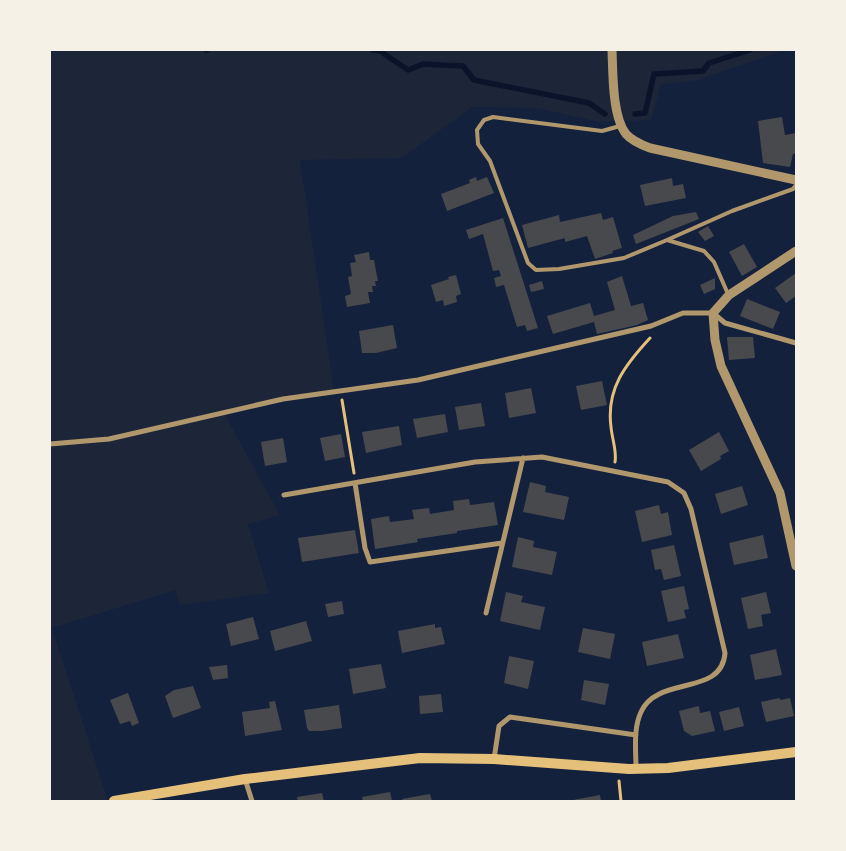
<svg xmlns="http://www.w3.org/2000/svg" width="846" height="851" font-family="Inter,sans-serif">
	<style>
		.green { fill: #1d2539 }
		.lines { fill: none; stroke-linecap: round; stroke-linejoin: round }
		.stream { stroke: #0b132b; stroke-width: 5.5 }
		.building { fill: #48494c }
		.path { stroke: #e5c07b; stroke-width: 3 }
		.service { stroke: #b1986c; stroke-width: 4 }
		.minor { stroke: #b1986c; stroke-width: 5 }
		.tertiary { stroke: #b1986c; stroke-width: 9 }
		.secondary { stroke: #e5c07b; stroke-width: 10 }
	</style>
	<rect width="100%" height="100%" fill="#14213d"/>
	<path class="green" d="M50 50H785L694 81 661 84 651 120 599 122 537 108 472 107 402 158 300 160 334 391 224 413 280 515 248 524 269 593 180 605 175 590 52 628 108 801H50Z"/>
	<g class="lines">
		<path class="stream" d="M206 50H207
			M373 50 380 51 408 70 423 64 463 66 474 80 589 103 605 114
			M635 114 645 113 654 74 703 71 709 63 750 50"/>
	</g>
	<path class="building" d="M782 117 785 135 796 133V153L793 154 790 167 763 163 758 121Z
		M476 177 477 181 487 177 494 193 447 211 441 194 470 183 469 180Z
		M672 178 673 186 683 184 686 198 645 206 640 185Z
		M696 212 699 219 636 244 633 235 673 216Z
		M601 213 603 220 613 217 622 248 612 251 613 253 595 259 587 236 565 242V238L528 248 522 225 559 215 560 222Z
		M503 218 538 328 527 331 525 325 517 327 504 285 496 287 494 278 501 276 499 270 493 271 483 234 469 239 466 230Z
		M708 226 714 236 705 241 698 232Z
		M744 244 757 267 742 276 729 252Z
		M369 252 370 260H374L378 281H375L376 286H372L373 292H368L370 303 347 307 345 296 351 294 348 277 352 276 350 263 356 262 354 255Z
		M796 273V296L786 303 775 288Z
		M456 275 461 294 456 296 457 302 444 306 443 300 436 302 431 285 449 279 448 277Z
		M622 276 631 306 643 303 648 320 637 325 597 334 594 322 553 334 547 316 590 303 594 316 615 310 607 282Z
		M715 278V289L704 294 700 285Z
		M542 281 544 289 531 292 529 285Z
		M747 299 780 312 773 329 740 316Z
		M393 325 397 348 376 353H362L359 331Z
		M727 337H753L755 358 729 360Z
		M602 381 607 405 581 410 576 386Z
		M531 388 536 413 509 418 505 393Z
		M481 403 485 426 459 430 455 407Z
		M445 414 448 432 417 438 413 419Z
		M399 426 402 445 366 453 362 432Z
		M719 432 729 451 720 456 721 459 701 471 689 450Z
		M341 434 345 457 325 461 320 438Z
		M283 438 287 462 265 466 261 442Z
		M530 482 546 486 545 492 569 497 564 520 523 512Z
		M742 486 748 505 721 514 715 494Z
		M469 499 470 505 494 502 498 525 457 531V533L417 539 418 542 375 549 371 519 389 516 390 522 414 519 412 510 429 508 430 514 454 510 453 501Z
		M659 505 661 514 668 512 672 535 642 542 635 511Z
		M355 530 359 553 302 562 298 538Z
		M763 535 768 558 734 565 729 543Z
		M518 537 534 541 533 547 557 552 552 575 512 567Z
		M674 545 681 576 664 580 661 569 655 570 651 550Z
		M684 586 689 609 684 610 686 618 668 622 661 591Z
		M506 592 523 596 521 602 545 607 540 630 500 621Z
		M766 592 771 613 761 615 763 626 748 629 741 598Z
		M342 601 344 614 328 617 325 604Z
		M253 617 259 639 231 646 226 624Z
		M306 621 312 641 275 651 270 631Z
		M435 624V628L441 627 445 644 402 653 398 631Z
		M583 628 615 634 610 659 578 652Z
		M678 634 684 658 647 666 642 642Z
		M776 649 782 675 755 680 750 655Z
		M509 656 534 661 528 689 504 683Z
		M381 664 386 688 353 694 349 669Z
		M227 665 228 678 213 680 209 667Z
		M584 680 609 684 605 705 581 700Z
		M193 686 201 708 173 718 165 696 174 690Z
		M128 693 139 723 132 726 130 721 120 724 110 700Z
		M441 694 443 712 420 714 419 696Z
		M780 698V700L790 698 794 716 766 722 761 702Z
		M275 701 282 730 245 736 242 712 270 708 269 702Z
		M339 705 342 728 322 731H309L307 728 304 710Z
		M699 706 700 713 710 711 715 731 692 736 684 731 679 711Z
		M739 707 744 726 724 731 719 712Z
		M390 792 392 801H363L362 797Z
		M322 793 324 801H298L297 797Z
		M430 794 432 801H403L402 799Z
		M600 795 601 801H573V800Z"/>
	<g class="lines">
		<path class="path" d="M342 400 354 473
			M615 462C617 451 612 439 611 427 606 389 625 365 650 338
			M619 781 621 801"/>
		<path class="service" d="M620 126 602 131 493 117 484 120 477 130 478 144 490 161 528 263 536 270 559 269 624 258 667 240 704 251 714 262 728 294
			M667 240 732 211 793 189 796 185"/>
		<path class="minor" d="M50 444 109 439 283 399 418 380 651 326 683 313H713L725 323 796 343
			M355 483 365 548 370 562 502 543
			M284 495 475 462 542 457 668 482 684 493 691 509 725 653C722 697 657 675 641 712 633 729 636 750 636 769
			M486 613 523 458
			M494 759 499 726 510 717 636 735
			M245 779 252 801"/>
		<path class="tertiary" d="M612 50C613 73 612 116 626 134 632 141 642 145 650 148L796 180
			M796 251 729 295 713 313 715 340 721 366 780 493 796 566"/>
		<path class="secondary" d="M114 801 245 779 420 758 494 759 629 769 668 768 796 752"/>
	</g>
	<rect width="846" height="851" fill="none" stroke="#f6f1e7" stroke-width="102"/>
</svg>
